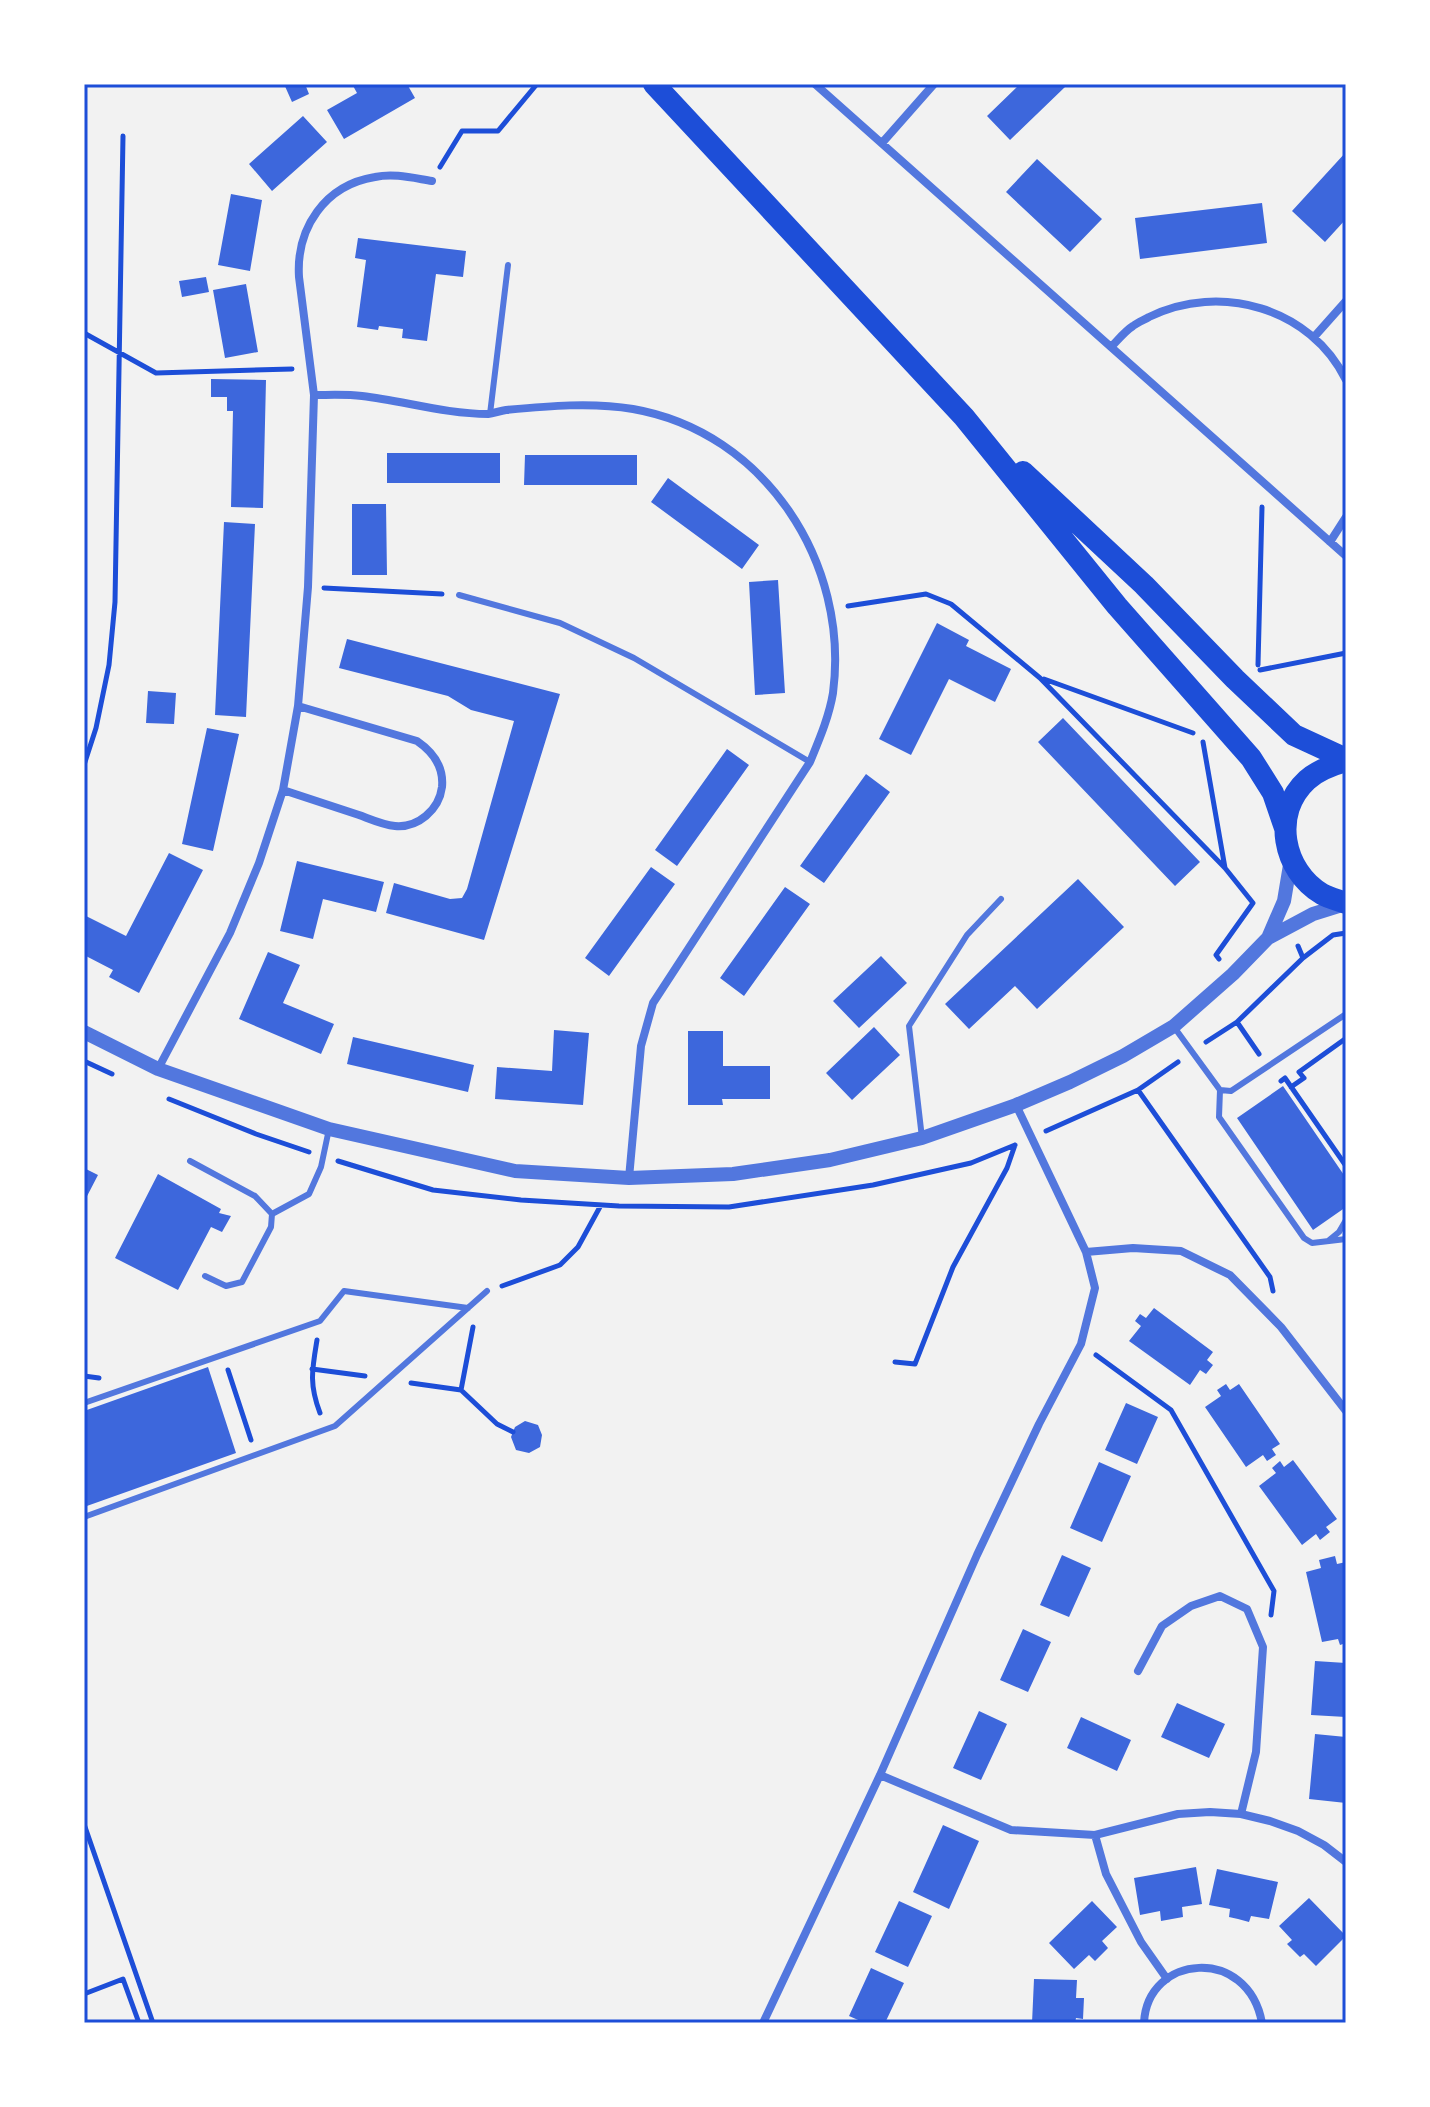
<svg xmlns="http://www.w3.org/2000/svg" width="1430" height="2107" font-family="'Archivo Narrow',sans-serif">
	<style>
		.building { fill: #3d67dc }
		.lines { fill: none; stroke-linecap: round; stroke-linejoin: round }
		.path { stroke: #1d4ed8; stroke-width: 5 }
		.service { stroke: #5277de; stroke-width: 6 }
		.minor { stroke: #5277de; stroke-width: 8 }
		.tertiary { stroke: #5277de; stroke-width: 14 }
		.trunk { stroke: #1d4ed8; stroke-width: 22 }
		.neatline { fill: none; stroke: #1d4ed8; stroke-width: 3 }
	</style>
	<rect width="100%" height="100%" fill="#f2f2f2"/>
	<path class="building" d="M284 84H305L309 94 292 102Z
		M352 84H407L415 98 344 139 327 110 357 93Z
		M1020 84H1063L1065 87 1010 140 987 116Z
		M303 116 327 142 272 191 249 164Z
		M1346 152V219L1325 242 1292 211Z
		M1037 159 1102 219 1070 252 1006 192Z
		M231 194 262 200 250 271 218 265Z
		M1262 203 1267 243 1140 259 1135 218Z
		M358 238 466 251 463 277 436 274 427 341 402 338 403 329 379 326 378 330 357 327 366 260 355 258Z
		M206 277 209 292 182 297 179 281Z
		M246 284 258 352 225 358 213 290Z
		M211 379 266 380 263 508 231 507 233 411H227V397H211Z
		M387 453H500V483H387Z
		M525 455H637V485H524Z
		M668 478 759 545 742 569 651 502Z
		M352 504H386L387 575H352Z
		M224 522 255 524 246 717 215 715Z
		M778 580 785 693 755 695 749 582Z
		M937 623 969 640 966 646 1011 669 995 702 949 679 911 755 879 739Z
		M347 639 560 694 484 940 386 913 394 883 450 899 462 898 467 889 514 721 471 710 448 696 339 668Z
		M148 691 176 693 174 724 146 723Z
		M1063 718 1200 862 1175 886 1038 742Z
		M207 728 239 734 213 851 182 844Z
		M727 749 749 765 677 866 655 850Z
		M866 774 890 792 824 883 800 866Z
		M169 853 203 870 139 993 109 977 113 970 84 955V915L126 936Z
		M297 861 384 882 376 912 323 899 313 939 280 931Z
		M651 867 675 884 609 976 585 958Z
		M1078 879 1124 927 1037 1009 1015 986 969 1029 945 1004Z
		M785 887 810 904 744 996 720 978Z
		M268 952 300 965 283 1003 334 1024 321 1054 239 1019Z
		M881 956 907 983 859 1028 833 1001Z
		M874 1027 900 1055 852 1100 826 1073Z
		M554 1030 589 1033 583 1105 495 1099 497 1067 552 1071Z
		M688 1031H723V1066H770V1099H722L723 1105H688Z
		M353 1037 474 1065 468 1092 347 1064Z
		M1283 1086 1346 1178V1207L1313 1230 1237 1118Z
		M84 1168 98 1175 84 1202Z
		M158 1174 221 1209 219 1213 231 1216 222 1232 211 1227 178 1290 115 1258Z
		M1154 1308 1213 1352 1207 1360 1213 1365 1206 1374 1200 1370 1190 1385 1129 1341 1141 1326 1135 1321 1140 1314 1146 1318Z
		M208 1367 236 1453 84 1507V1411Z
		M1226 1384 1230 1390 1239 1384 1280 1444 1272 1449 1276 1455 1267 1461 1263 1455 1246 1467 1205 1407 1221 1396 1217 1390Z
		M1126 1403 1158 1417 1137 1464 1105 1450Z
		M525 1421 538 1425 542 1435 540 1447 529 1453 516 1450 511 1437 515 1427Z
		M1293 1460 1337 1519 1326 1527 1330 1532 1320 1540 1316 1534 1302 1545 1259 1486 1276 1473 1272 1468 1280 1461 1284 1467Z
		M1099 1462 1131 1476 1102 1542 1070 1528Z
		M1062 1555 1091 1568 1069 1617 1040 1605Z
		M1335 1556 1337 1564 1346 1562V1643L1340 1645 1338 1639 1322 1642 1306 1572 1321 1568 1319 1560Z
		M1023 1629 1051 1642 1028 1692 1000 1680Z
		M1315 1661 1346 1663V1717L1311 1715Z
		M1177 1703 1225 1724 1209 1758 1161 1737Z
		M979 1711 1007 1724 981 1780 953 1768Z
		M1081 1717 1131 1740 1117 1771 1067 1748Z
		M1315 1734 1346 1737V1803L1309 1799Z
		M943 1825 979 1841 949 1909 913 1892Z
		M1196 1867 1202 1904 1182 1907 1183 1917 1161 1921 1160 1911 1140 1915 1134 1878Z
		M1217 1869 1278 1882 1269 1919 1251 1916 1249 1922 1238 1919 1229 1917 1230 1909 1209 1905Z
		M1309 1898 1346 1936 1316 1966 1304 1954 1300 1957 1287 1944 1292 1940 1279 1926Z
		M899 1901 932 1916 908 1967 875 1952Z
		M1092 1901 1117 1927 1102 1941 1108 1948 1095 1961 1089 1955 1074 1969 1049 1943Z
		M871 1968 904 1983 885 2023H865L849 2016Z
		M1034 1979 1077 1980 1076 1998H1084L1083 2019 1076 2018 1075 2023H1032Z"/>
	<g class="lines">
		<path class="path" d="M440 167 462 131H498L537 84
			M84 333 156 373 292 369
			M324 588 442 594
			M848 606 926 594 951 604 1040 678 1225 868
			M1258 665 1262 507
			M1260 670 1346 653
			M1044 679 1193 733
			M1203 742 1225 868 1253 903 1216 955 1219 959
			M84 765 96 728 109 665 115 602 123 136
			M1303 958 1333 935 1346 933
			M1237 1022 1259 1054
			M1206 1042 1237 1022 1303 958 1298 946
			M84 1061 112 1074
			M1281 1081 1285 1078 1346 1166
			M1291 1087 1304 1078 1299 1072 1345 1039
			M1138 1090 1270 1277 1273 1291
			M169 1099 256 1134 309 1152
			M1046 1131 1138 1090 1178 1062
			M338 1161 433 1190 521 1200 619 1206 729 1207 873 1185 971 1163 1015 1145
			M502 1286 560 1265 578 1247 601 1205
			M473 1327 461 1390 497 1424 513 1432
			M317 1340C312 1370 309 1384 320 1413
			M1096 1355 1171 1410 1274 1591 1271 1615
			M895 1362 915 1364 953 1267 1007 1168 1015 1145
			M312 1369 365 1376
			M228 1370 251 1440
			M84 1376 99 1378
			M411 1383 461 1390
			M84 1824 153 2023
			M84 1994 123 1979 139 2023"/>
		<path class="service" d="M490 414 508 265
			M459 595 560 623 634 658 810 762
			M1174 1027 1220 1090 1231 1091 1346 1014
			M1220 1090 1219 1117 1304 1238 1312 1243 1346 1239
			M922 1138 909 1026 967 935 1001 899
			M190 1161 255 1196 272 1214 271 1227 242 1282 226 1286 205 1276
			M272 1214 309 1194 321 1167 329 1129
			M1328 1241 1339 1232 1346 1220
			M84 1403 320 1321 344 1291 468 1308
			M84 1517 335 1426 487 1291"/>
		<path class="minor" d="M815 84 1346 556
			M882 143 934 84
			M1314 337 1346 301
			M1111 347C1118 340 1125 331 1133 326 1138 322 1144 320 1149 317 1220 282 1311 308 1346 380
			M314 395C329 395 346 394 362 396 404 401 446 414 488 414 494 413 500 411 506 410 548 406 592 402 633 409 765 432 850 563 833 693 829 717 819 740 810 762L653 1003 641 1046 629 1178
			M1330 542 1346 517
			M283 790C308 798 334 807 359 815 370 819 383 825 395 826 418 828 439 810 442 787 444 766 433 752 417 741L298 706
			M158 1069 230 933 259 863 283 790 298 706 308 587 314 395 299 277C296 228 325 185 375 177 394 173 413 178 432 181
			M1086 1252 1133 1248 1181 1251 1230 1275 1281 1327 1346 1411
			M1138 1671 1162 1626 1191 1606 1220 1596 1247 1609 1263 1647 1256 1752 1241 1814
			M880 1775 1011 1830 1095 1835 1178 1814 1210 1812 1241 1814 1270 1821 1298 1831 1324 1845 1346 1862
			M1095 1835 1106 1874 1141 1942 1167 1979
			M763 2023 880 1775 977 1555 1039 1424 1081 1344 1095 1288 1086 1252 1016 1105
			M1144 2023C1147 1954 1248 1945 1262 2023"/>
		<path class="tertiary" d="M1268 938 1284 901 1291 859
			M84 1032 158 1069 329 1129 515 1171 629 1178 733 1174 830 1160 922 1138 1016 1105 1070 1082 1123 1056 1174 1026 1233 974 1268 938 1313 914 1345 904"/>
		<path class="trunk" d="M654 84 964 417 1117 606 1251 758 1273 793 1285 828
			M1023 472 1144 585 1235 679 1294 735 1346 759
			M1346 761C1332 765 1318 770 1307 780 1271 813 1283 871 1322 894 1329 898 1338 900 1346 903"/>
	</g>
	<rect width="1430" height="2107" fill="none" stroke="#ffffff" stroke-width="172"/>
	<rect x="86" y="86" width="1258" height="1935" class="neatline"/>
</svg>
